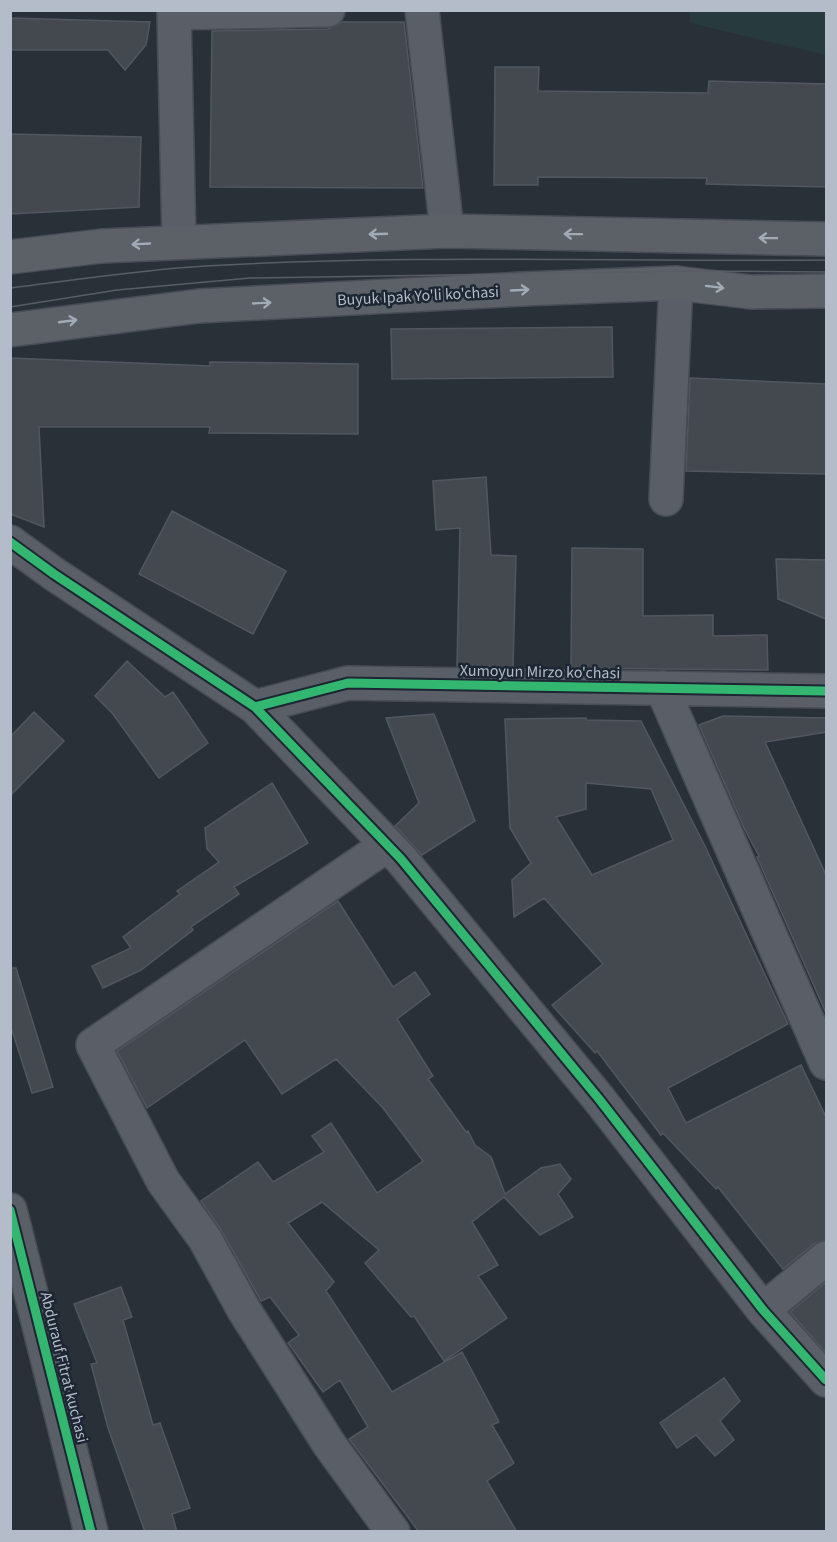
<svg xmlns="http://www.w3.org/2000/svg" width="837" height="1542" font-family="'Source Sans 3',sans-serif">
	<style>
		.green { fill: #273a3e }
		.building { fill: #444950; stroke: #52575f; stroke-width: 1.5; fill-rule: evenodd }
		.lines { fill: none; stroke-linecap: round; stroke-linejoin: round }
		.minor-casing { stroke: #484c53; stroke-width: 36 }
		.major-casing { stroke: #484c55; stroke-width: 36 }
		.minor { stroke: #5a5e66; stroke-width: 33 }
		.major { stroke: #5c6168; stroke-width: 33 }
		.tram { stroke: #595d64; stroke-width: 1.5 }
		.cycleway-casing { stroke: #1d2633; stroke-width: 13 }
		.cycleway { stroke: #33b770; stroke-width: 9 }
		.oneway { stroke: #a2aab6 }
		.labels { text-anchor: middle; stroke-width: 5; stroke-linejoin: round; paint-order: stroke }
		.street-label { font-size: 16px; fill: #b4bcc9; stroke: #1d2633 }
	</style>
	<rect width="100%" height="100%" fill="#2a3038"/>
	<path class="green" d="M690 11H826V55L690 23Z"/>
	<path class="building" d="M10 18 150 22 146 45 125 70 108 50H10Z
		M342 22H404L423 188 210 187 212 31 328 29Z
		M495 67H539L538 91 708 93 709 81 826 84V187L706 184 707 178 538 177V185H494Z
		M10 134 141 137 139 207 10 214Z
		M612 327 613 377 392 379 391 329Z
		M10 358 210 366V362L358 364V434L209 433 210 427H39L44 527 10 514Z
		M690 378 826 384V474L686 471Z
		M486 477 491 555 516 556 513 667 457 666 460 528 436 530 433 481Z
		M172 511 286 571 253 634 139 574Z
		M572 548 643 549V616L713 615V636L767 635 768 670 571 668Z
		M776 559 826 560V619L778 599Z
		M127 661 165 697 173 692 208 743 159 778 113 714 95 696Z
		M34 712 64 741 10 796V737Z
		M434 714 475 821 422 855 395 826 419 803 386 718Z
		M723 716 826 718V732L765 742 826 875V1013L757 857 759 856 745 830 699 725Z
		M586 718V720L641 721 705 846 788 1024 668 1088 686 1123 801 1065 826 1117V1240L814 1244 783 1269 718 1187 716 1189 663 1133 661 1135 597 1051 595 1053 552 1005 603 964 544 898 514 917 512 880 531 863 510 828 505 719ZM586 783 651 789 673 840 592 875 556 817 586 809Z
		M272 783 308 843 234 887 239 894 191 927 193 930 141 970 103 988 92 966 131 948 123 937 180 894 177 891 219 862 207 849 205 828Z
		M338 901 393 987 415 972 430 994 397 1019 433 1076 428 1079 466 1132 468 1131 475 1145 491 1157 505 1194 541 1168 560 1164 571 1179 558 1194 573 1217 540 1235 504 1197 472 1222 498 1265 478 1276 507 1318 444 1361 414 1316 411 1317 365 1263 379 1250 322 1202 288 1223 334 1282 326 1291 392 1392 462 1352 499 1422 492 1425 514 1463 487 1481 517 1532H419L349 1439 368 1427 340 1380 323 1392 288 1343 299 1335 270 1297 261 1301 221 1230 201 1201 258 1162 273 1182 324 1152 312 1136 331 1123 377 1193 423 1161 383 1108 336 1059 282 1094 245 1040 147 1108 117 1051Z
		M10 968H16L53 1087 32 1093 10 1024Z
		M826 1282V1353L790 1312Z
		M121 1287 132 1317 123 1320 153 1425 160 1423 190 1508 172 1514 177 1532H145L108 1428 91 1364 97 1363 74 1304Z
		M724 1378 740 1401 720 1421 734 1440 715 1456 696 1435 677 1448 660 1423Z"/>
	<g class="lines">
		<defs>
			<path id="minor" d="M422 10 447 231
				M179 242 174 13 328 10
				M666 499 676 283
				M10 542 54 574 255 707 401 859 599 1099 763 1310 826 1380
				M662 688 826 1063
				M255 707 348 683 826 691
				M387 845 93 1045 163 1181 205 1239 244 1310 329 1444 393 1532
				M10 1210 91 1532
				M763 1310 826 1258"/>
			<path id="major" d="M10 257 102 246 447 231 826 239
				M10 330 199 306 523 289 676 283 751 292 826 291"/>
		</defs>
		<use href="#minor" class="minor-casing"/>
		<use href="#major" class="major-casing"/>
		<use href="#minor" class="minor"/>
		<use href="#major" class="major"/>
		<path class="tram" d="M10 288C75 280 140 270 205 266 412 254 619 262 826 260
			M10 307 117 290 250 278 692 271 826 272"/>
		<defs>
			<path id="cycleway" d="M10 542 54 574 255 707 401 859 599 1099 763 1310 826 1380
				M255 707 348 683 826 691
				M10 1210 91 1532"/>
		</defs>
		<use href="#cycleway" class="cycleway-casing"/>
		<use href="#cycleway" class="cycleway"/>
	</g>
	<defs><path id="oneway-shaft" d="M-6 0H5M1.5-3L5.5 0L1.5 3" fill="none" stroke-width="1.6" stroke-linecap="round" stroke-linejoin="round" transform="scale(1.5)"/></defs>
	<g class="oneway">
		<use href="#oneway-shaft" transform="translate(378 234) rotate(178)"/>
		<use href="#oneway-shaft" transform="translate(573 234) rotate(-179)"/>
		<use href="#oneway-shaft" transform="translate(768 238) rotate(-179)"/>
		<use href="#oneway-shaft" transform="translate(141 244) rotate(177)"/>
		<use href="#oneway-shaft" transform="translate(715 287) rotate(7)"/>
		<use href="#oneway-shaft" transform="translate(520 290) rotate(-3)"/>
		<use href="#oneway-shaft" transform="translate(262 303) rotate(-3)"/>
		<use href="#oneway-shaft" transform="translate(68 321) rotate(-8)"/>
	</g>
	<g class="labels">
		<g class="street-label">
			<text transform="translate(418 295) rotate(-3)" y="6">Buyuk Ipak Yo'li ko'chasi</text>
			<text transform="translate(540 671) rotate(1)" y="6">Xumoyun Mirzo ko'chasi</text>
			<text transform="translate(65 1367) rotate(76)" y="6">Abdurauf Fitrat kuchasi</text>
		</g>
	</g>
	<rect width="837" height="1542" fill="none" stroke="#b4bcc9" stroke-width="24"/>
</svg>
